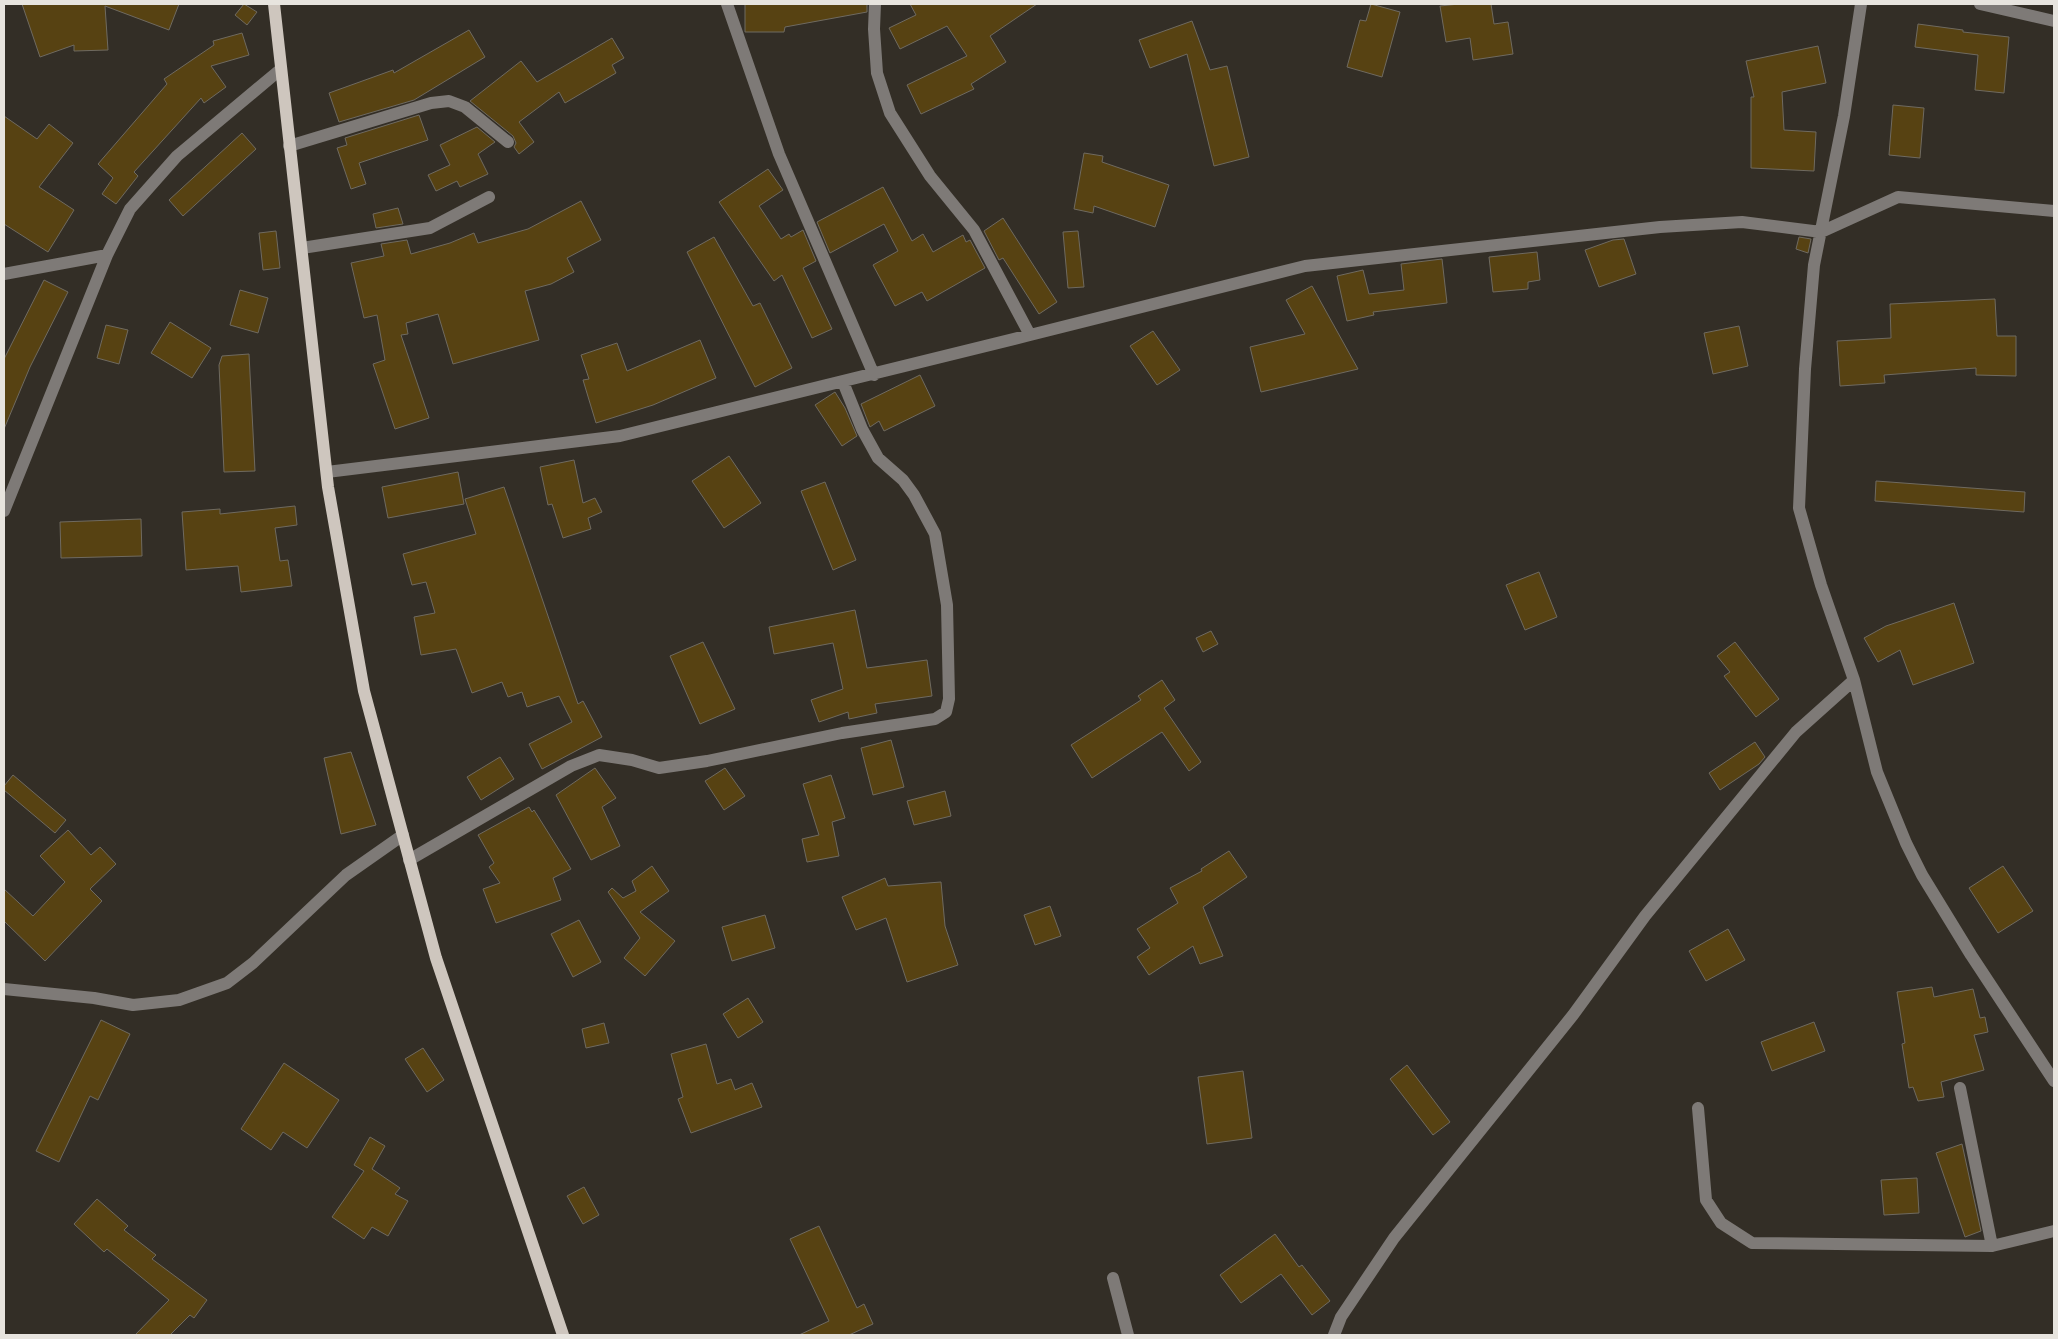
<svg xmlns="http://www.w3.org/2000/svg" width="2058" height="1339" font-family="Overpass,sans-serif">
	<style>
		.building { fill: #574212; stroke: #6f6a60 }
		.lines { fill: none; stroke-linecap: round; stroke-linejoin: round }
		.minor { stroke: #7e7a77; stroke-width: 12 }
		.major { stroke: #cec6be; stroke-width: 12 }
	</style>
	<rect width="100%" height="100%" fill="#332e26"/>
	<path class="building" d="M22 4H179L169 30 105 6 108 50 74 51V45L40 57Z
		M244 4 257 12 247 25 235 15Z
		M745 4H867V12L785 27 784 32H745Z
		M910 4H1037L990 36 1006 62 971 84 974 89 921 114 907 85 967 56 947 26 900 49 889 28 916 15Z
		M1371 4 1400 12 1382 77 1347 67 1360 20 1366 21Z
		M1459 4H1491L1494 24 1508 22 1513 54 1473 60 1470 38 1446 42 1440 6Z
		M1192 21 1210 70 1227 66 1249 157 1214 166 1187 54 1150 68 1139 40Z
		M1918 24 1963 30V32L2009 37 2004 93 1975 90 1978 55 1915 47Z
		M469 30 485 57 414 100 339 122 329 93 393 70 394 73Z
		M242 33 249 55 211 66 226 87 204 103 201 98 134 172 138 176 116 204 102 194 113 178 98 164 167 84 164 79 214 45 213 41Z
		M612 38 624 58 612 65 616 73 565 103 559 92 519 122 534 142 519 154 514 147 516 143 513 136 470 101 521 61 537 82Z
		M1818 46 1826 83 1782 92 1784 130 1816 132 1814 171 1751 168V97H1754L1746 61Z
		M1893 105 1924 108 1920 158 1889 155Z
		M419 115 428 140 359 163 366 184 351 189 337 148 347 145 345 138Z
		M4 116 37 139 49 124 73 143 39 187 74 210 48 252 4 224Z
		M477 127 495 142 478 154 488 174 460 187 457 181 436 191 428 175 450 165 440 145Z
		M242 133 256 149 183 216 169 200Z
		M1084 153 1103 156 1102 162 1169 185 1155 227 1094 206 1093 213 1074 209Z
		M768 169 783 190 759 206 781 239 789 234 791 237 803 230 816 261 803 268 832 329 812 338 782 275 774 281 719 202Z
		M883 187 912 241 923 234 933 252 963 235 966 242 970 240 985 268 927 301 922 292 895 306 873 265 898 251 884 224 830 253 817 222Z
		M581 201 601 240 567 258 574 272 551 284 525 291 539 340 453 364 438 314 406 323 408 334 401 335 429 418 395 429 373 364 385 360 377 315 364 318 351 263 384 256 381 244 407 240 411 254 450 243 474 233 478 243 528 229Z
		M398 208 403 224 376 228 373 214Z
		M1003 218 1057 302 1039 314 1003 258 999 260 984 231Z
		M276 231 280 268 263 270 259 233Z
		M1078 231 1084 287 1068 288 1063 232Z
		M714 237 753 306 760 303 792 368 755 387 687 252Z
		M1799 237 1811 239 1808 253 1796 249Z
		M1624 239 1636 274 1599 287 1585 250 1613 240Z
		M1537 252 1540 280 1528 282V289L1493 292 1489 257Z
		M1442 259 1447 303 1373 312 1374 315 1347 321 1337 276 1363 270 1369 294 1404 290 1401 264Z
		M44 280 68 292 30 367 4 429V359Z
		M1312 286 1358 369 1261 392 1250 347 1305 334 1286 300Z
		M240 290 268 298 258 333 230 325Z
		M1995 299 1997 336H2016V376L1976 375V368L1884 375 1885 383 1840 386 1837 341 1891 338 1890 304Z
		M170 322 211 348 192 378 151 353Z
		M106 325 128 330 119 364 97 358Z
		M1739 326 1748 366 1713 374 1704 333Z
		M1153 331 1180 370 1157 385 1130 346Z
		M700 340 716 378 653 405 596 423 583 380 589 379 581 355 617 343 627 371Z
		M249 354 255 471 224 472 219 365 222 356Z
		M920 375 935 406 884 431 879 421 870 427 861 404Z
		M835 392 845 408 857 436 842 446 815 405Z
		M729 456 761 503 724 528 692 481Z
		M574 460 583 503 595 498 602 512 588 518 591 529 563 538 552 504 548 505 540 467Z
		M458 472 464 504 388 518 382 487Z
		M1876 481 2025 492 2024 512 1875 501Z
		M825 482 856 560 833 570 801 491Z
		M504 487 578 704 583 701 602 737 542 769 529 744 572 722 559 696 527 707 522 692 508 697 502 682 472 693 456 649 421 655 414 617 435 613 426 582 412 585 403 554 476 534 465 499Z
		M295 506 297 525 275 528 280 561 288 560 292 586 241 592 238 566 186 570 182 512 220 509V514Z
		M141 519 142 556 61 558 60 522Z
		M1539 572 1557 617 1525 630 1506 585Z
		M1954 603 1974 663 1913 685 1900 650 1878 662 1864 638 1886 626Z
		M855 610 867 668 927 660 932 696 875 704 877 713 849 719 848 712 819 722 811 700 843 689 833 643 774 654 769 627Z
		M1211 631 1218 644 1203 652 1196 638Z
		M703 642 735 709 700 724 670 656Z
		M1735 642 1779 699 1756 717 1724 676 1730 672 1717 656Z
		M1162 680 1175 700 1164 708 1201 762 1189 771 1162 732 1092 778 1071 745 1141 700 1138 696Z
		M891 740 904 787 873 795 861 748Z
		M1755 742 1765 757 1759 764 1720 790 1709 773Z
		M351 752 376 825 341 834 324 758Z
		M500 757 514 779 481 800 467 777Z
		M595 768 616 798 602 807 620 846 591 860 556 795Z
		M725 768 745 796 724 810 705 781Z
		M13 775 66 820 55 833 4 790V786Z
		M831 775 845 818 832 822 839 856 807 862 802 839 819 835 803 784Z
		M945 791 951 816 914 825 907 801Z
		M529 807 532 812 534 810 571 869 553 878 561 900 496 923 483 889 500 883 489 867 494 863 478 835Z
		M68 830 91 855 100 847 116 864 90 889 102 901 45 961 4 921V889L33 916 65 882 40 856Z
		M1229 851 1247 877 1203 907 1223 956 1200 964 1193 946 1149 975 1137 957 1150 948 1137 929 1178 903 1170 888 1202 871 1201 869Z
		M652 866 669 891 640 912 675 941 645 976 624 958 640 938 608 892 612 888 623 898 636 891 632 881Z
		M2003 866 2033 911 1998 933 1969 888Z
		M885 878 888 886 941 882 945 926 958 965 907 982 886 918 856 930 842 897Z
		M1050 906 1061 936 1035 945 1024 915Z
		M765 915 775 948 732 961 722 927Z
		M579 920 601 962 573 977 551 934Z
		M1728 929 1745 960 1706 981 1689 951Z
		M1932 987 1934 997 1973 989 1980 1018 1985 1017 1988 1032 1974 1035 1984 1070 1941 1082 1944 1097 1918 1101 1913 1087 1909 1088 1902 1044 1905 1043 1897 992Z
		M748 998 763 1022 738 1038 723 1014Z
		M101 1020 130 1034 98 1100 90 1096 59 1162 36 1151Z
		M1814 1022 1825 1051 1772 1071 1761 1042Z
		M604 1023 609 1043 586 1048 582 1029Z
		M706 1044 717 1084 731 1079 735 1090 752 1083 762 1107 691 1133 678 1099 683 1097 671 1054Z
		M423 1048 444 1080 427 1092 405 1059Z
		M284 1063 339 1100 307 1148 283 1132 271 1150 241 1129Z
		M1407 1065 1450 1122 1433 1135 1390 1079Z
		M1243 1071 1252 1138 1207 1144 1198 1077Z
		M370 1137 385 1146 372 1169 400 1188 395 1194 408 1201 388 1236 372 1227 364 1239 332 1217 364 1171 354 1165Z
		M1962 1144 1981 1231 1965 1237 1936 1153Z
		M1917 1178 1919 1213 1884 1215 1881 1180Z
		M584 1187 599 1215 583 1224 567 1196Z
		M97 1199 128 1226 124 1230 156 1255 152 1259 207 1300 194 1318 190 1315 170 1335H135L169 1300 107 1249 104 1252 74 1224Z
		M819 1226 857 1308 864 1304 873 1324 849 1335H799L829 1321 790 1239Z
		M1275 1234 1299 1267 1302 1265 1330 1301 1312 1315 1281 1274 1241 1303 1220 1275Z"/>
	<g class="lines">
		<path class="minor" d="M727 4 779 154 874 375
			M1861 4 1844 116 1814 265 1805 369 1799 508 1821 585 1854 680 1877 772 1906 843 1922 875 1971 955 2054 1081
			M1980 4 2054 21
			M289 146 431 103 449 101 465 107 508 142
			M302 248 430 228 489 197
			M4 274 107 255
			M1030 335 1305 266 1660 227 1742 222 1821 232 1898 197 2054 211
			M327 472 620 436 1030 335 974 230 930 176 890 113 877 73 874 29 875 4
			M4 511 107 255 130 209 177 156 281 69
			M409 860 571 766 599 755 632 760 659 768 707 761 842 733 935 719 946 712 949 699 947 605 935 534 914 495 903 480 878 458 862 429 843 382
			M4 989 94 998 133 1005 179 1000 227 983 253 963 346 875 403 835
			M1960 1088 1992 1246
			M1698 1108 1706 1200 1721 1223 1752 1243 1992 1246 2054 1231
			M1113 1278 1128 1335
			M1334 1335 1341 1317 1394 1238 1573 1015 1645 916 1796 732 1854 680"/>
		<path class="major" d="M274 4 328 487 364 691 436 958 563 1335"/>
	</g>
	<rect width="2058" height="1339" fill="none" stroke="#e7e4de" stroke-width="10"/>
</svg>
